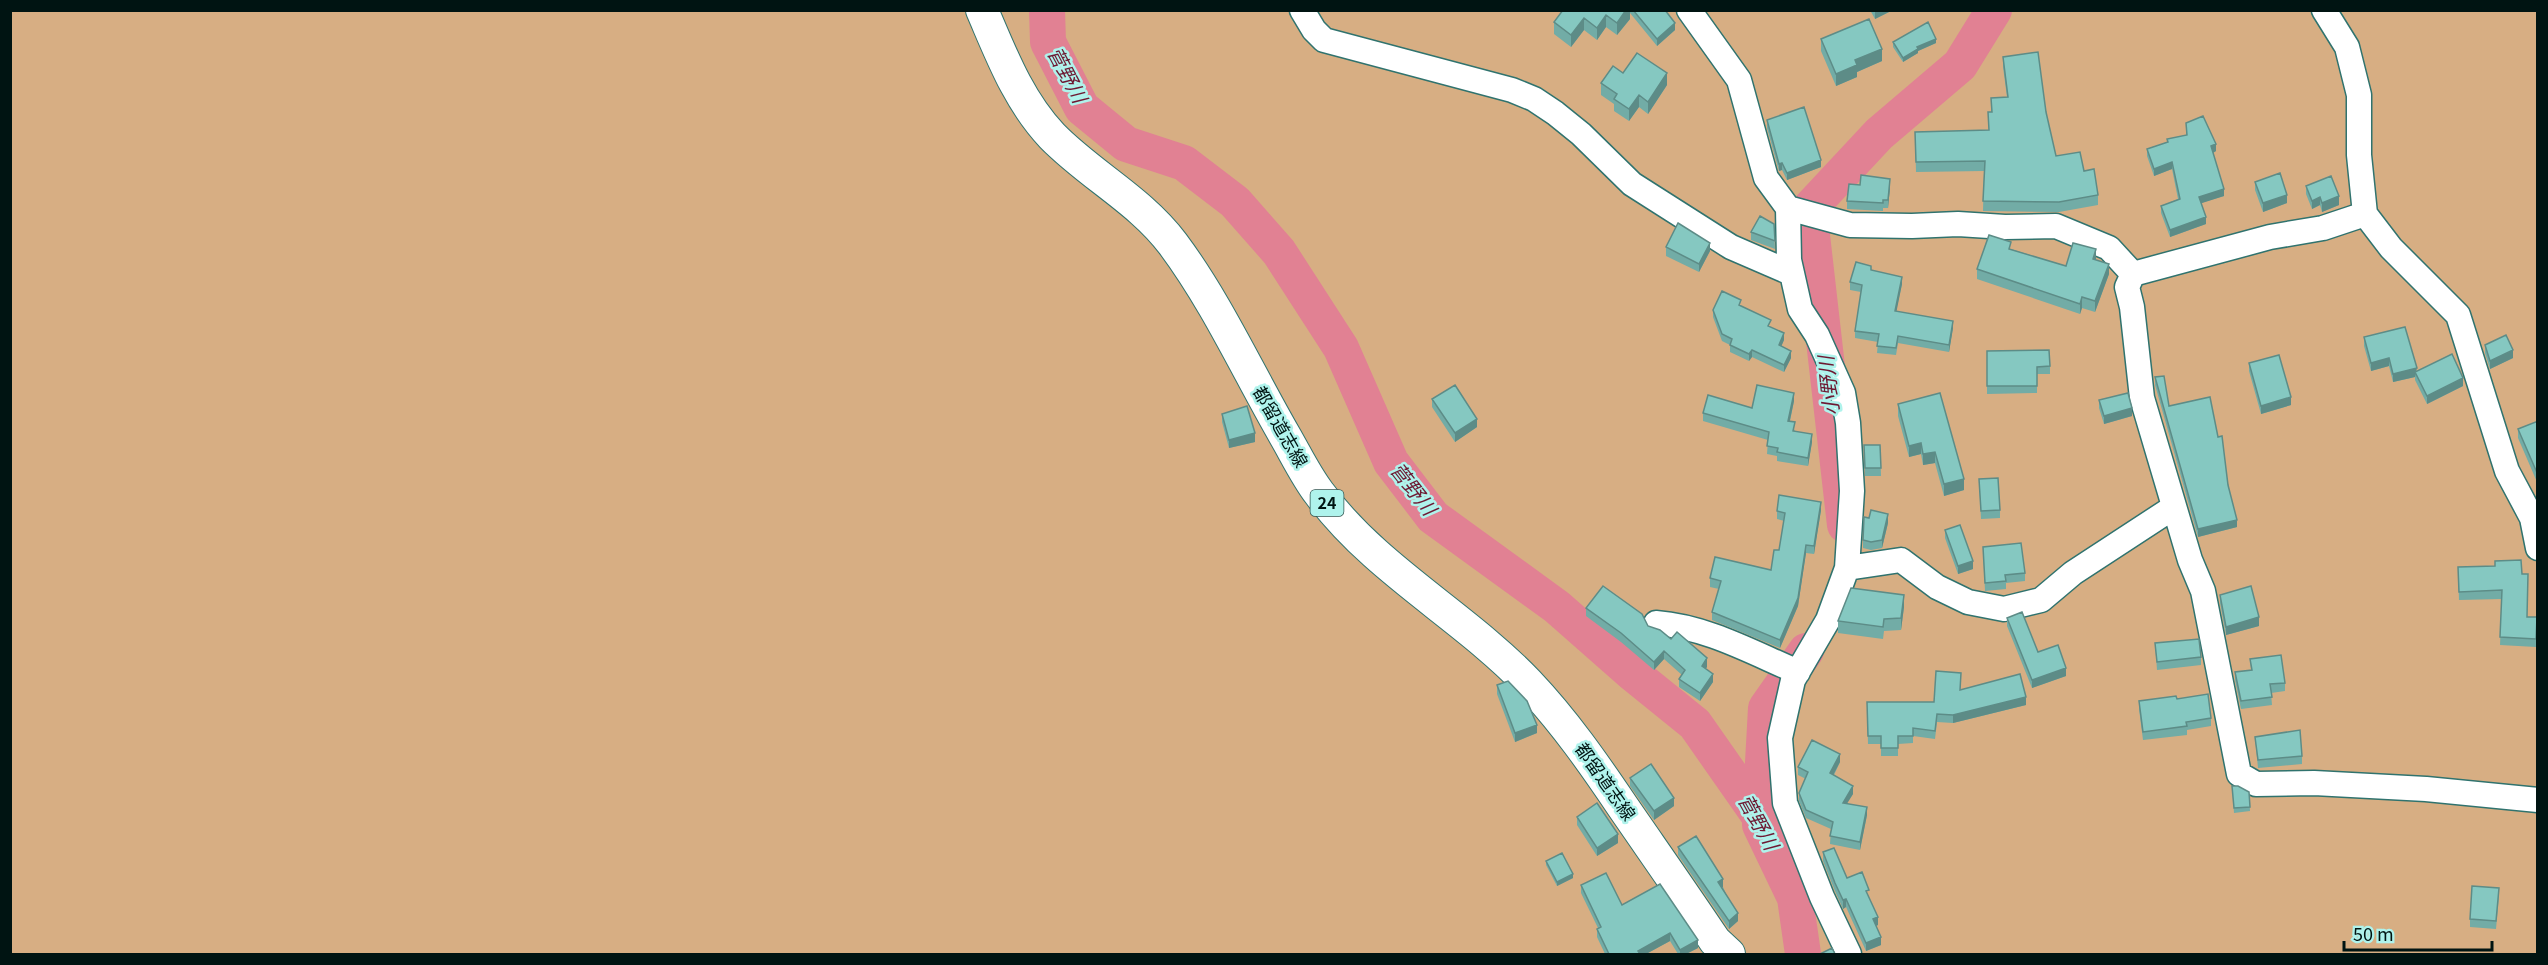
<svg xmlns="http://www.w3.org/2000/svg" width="2548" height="965" font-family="Georgia,'Noto Sans JP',serif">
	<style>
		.green { fill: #d7ae83 }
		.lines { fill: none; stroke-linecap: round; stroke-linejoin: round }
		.river { stroke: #e18193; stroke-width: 36 }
		.minor-casing { stroke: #30736e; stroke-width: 27 }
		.major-casing { stroke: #30736e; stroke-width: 34 }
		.minor { stroke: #fff; stroke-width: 24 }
		.major { stroke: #fff; stroke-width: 32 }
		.wall { fill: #72aca6 }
		.shaded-wall { fill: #5d8c87 }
		.building { fill: #85c8c1; stroke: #5d8c87; stroke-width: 1.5 }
		.labels { text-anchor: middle; stroke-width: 5; stroke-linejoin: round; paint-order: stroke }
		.shield { fill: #aff3ec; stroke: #345753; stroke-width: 1.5 }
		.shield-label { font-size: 16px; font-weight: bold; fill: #001412 }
		.street-label { font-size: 18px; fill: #001412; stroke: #aff3ec }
		.water-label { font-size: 20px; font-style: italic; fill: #6e1932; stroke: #aff3ec }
	</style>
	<rect width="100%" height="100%" fill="#a2e6df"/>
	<path class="green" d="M10 11H2537V954H11Z"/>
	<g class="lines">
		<path class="river" d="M1047 10 1048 42 1082 108 1126 144 1184 163 1235 202 1279 252 1341 348 1391 462 1433 517 1557 607 1632 673 1695 724 1760 817V825L1795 898 1803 954
			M1845 525 1809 209 1879 134 1960 65 1994 10
			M1760 817 1766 708 1806 651"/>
		<defs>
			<path id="minor" d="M1302 10 1314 30 1324 40 1512 90 1534 99 1555 113 1581 134 1632 184 1731 247 1791 273
				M1689 10 1739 80 1766 178 1788 208 1789 260 1800 309 1817 335 1843 393 1848 423 1852 491 1847 568 1828 620 1793 680 1780 738 1785 803 1822 897 1849 954
				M2324 10 2347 47 2359 95V155L2365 214 2391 248 2458 315 2507 471 2532 518 2538 548
				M1788 208 1850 225 1912 226 1958 224 2005 227 2056 226 2109 248 2133 274
				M2365 214 2323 228 2270 237 2133 274 2127 287 2132 307 2142 398 2190 560 2203 591 2239 774 2256 784 2314 783 2426 789 2538 800
				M1847 568 1901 560 1937 587 1968 602 2004 609 2041 600 2073 573 2174 507
				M1656 623C1707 627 1751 652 1798 672"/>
			<path id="major" d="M982 10C1001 54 1018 100 1052 136 1090 175 1140 200 1173 244 1217 303 1248 372 1285 436 1296 455 1306 476 1319 493 1376 570 1463 615 1528 683 1564 721 1594 764 1623 807 1654 852 1685 896 1715 941L1729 954"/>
		</defs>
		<use href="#minor" class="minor-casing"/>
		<use href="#major" class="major-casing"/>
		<use href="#minor" class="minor"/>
		<use href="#major" class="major"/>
	</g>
	<path class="wall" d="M1563 10H1665L1675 30 1657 46 1630 13V19L1617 35 1606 27 1597 40 1584 30 1571 47 1554 34V22Z
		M1870 10H1893L1875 19Z
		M1821 39 1882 61 1857 72V77L1836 86 1821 51Z
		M1893 42 1936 43 1918 51V53L1903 62 1893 47Z
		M2003 57 2046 112 2056 156 2084 171 2098 195V205L2059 212 1983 211 1984 171 1916 172 1915 132 1989 130 1988 112H1991V98L2007 97 2003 67Z
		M1623 73 1667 85 1648 114 1639 107 1629 121 1614 111V104L1601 95V83Z
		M1767 120 1821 167 1787 180 1782 170 1779 171 1767 128Z
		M2186 123 2216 151 2213 153 2224 196 2201 203 2206 224 2170 237 2161 213V206L2178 199 2172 169 2154 176 2147 156V149L2167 142V139L2186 135Z
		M2255 182 2287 203 2263 212 2255 190Z
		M2306 186 2339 205 2322 212 2320 205 2312 209 2306 194Z
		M1890 187 1888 208H1883V211L1847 209V201Z
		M1774 224 1775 249 1751 240V232Z
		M1666 247 1710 251 1699 272 1666 256Z
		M2011 249 2066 266 2096 260 2109 274 2095 312 2082 308 2080 314 1977 279V269Z
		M1871 270 1902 284 1896 311 1953 328 1949 352 1898 343 1896 355 1877 353 1878 342 1855 338V331L1861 292 1850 290V282Z
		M1741 306 1770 327 1784 340 1781 346 1791 358 1784 372 1752 357 1749 361 1730 352V345L1722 341 1713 317V310Z
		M2364 337 2417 371 2463 386 2427 404 2415 380V377L2393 382 2389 366 2371 371 2364 346Z
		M2485 345 2513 358 2490 369 2485 353Z
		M1987 351 2050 366V374H2037V393L1987 394Z
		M2249 363 2291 405 2261 414 2249 371Z
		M2155 377 2169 406 2228 485 2237 527 2198 537 2155 385Z
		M1432 399 1477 427 1455 442 1432 407Z
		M2099 400 2132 416 2104 424 2099 408Z
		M1794 401 1790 421 1795 431 1812 442 1808 466 1777 461V456L1767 454 1768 440 1703 421V413L1752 408Z
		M1898 404 1964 490 1944 496 1935 463 1923 465 1921 454 1909 457 1898 416Z
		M1222 414 1255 442 1229 448 1222 422Z
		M2538 421V493L2537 482 2518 438V429Z
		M1864 445H1880L1881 476H1865Z
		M1979 479 2000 510V518L1981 519Z
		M1821 510 1814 554 1806 553 1798 606 1780 648 1712 620V612L1719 589 1710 587V578L1771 570 1779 550 1784 521 1777 519V511Z
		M1888 523 1882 548 1871 550 1863 548V540Z
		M1945 530 1973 569 1958 574 1945 538Z
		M1983 547 2025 573V581L2006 583V589L1985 591Z
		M2458 567 2522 574 2527 617H2537L2536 647 2500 645 2502 599 2459 600Z
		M2220 595 2259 626 2226 635 2220 603Z
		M1904 607 1901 630 1884 631 1883 639 1838 633V621Z
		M1586 608 1648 626 1671 639 1707 667 1705 669 1713 682 1700 701 1679 687V679L1682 675 1664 659 1654 670 1621 642 1586 616Z
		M2007 618 2038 652 2066 676 2032 688 2007 626Z
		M2155 643 2201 657V665L2157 670Z
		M2250 659 2285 683V691L2271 693 2272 705 2241 709 2235 680V672L2251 670Z
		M1961 681 1960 689 2026 705 1953 723 1937 722 1935 739 1913 736V743L1898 744V756H1881V744H1868L1867 702H1934Z
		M1497 685 1537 733 1515 742 1497 694Z
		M2177 699 2211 718V726L2187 730V735L2143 740 2139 709V701Z
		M2255 737 2302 756V764L2258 768Z
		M1840 762 1834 775 1853 794 1847 803 1867 815 1860 850 1830 844 1831 829 1806 818 1799 801V793L1806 779 1798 775V767Z
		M1630 778 1674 806 1654 820 1630 786Z
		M2232 786 2249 792 2250 811 2234 813Z
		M1577 817 1618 843 1597 856 1577 825Z
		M1678 847 1723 887 1738 921 1729 929 1678 855Z
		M1823 852 1847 878 1869 898 1878 925 1876 926 1881 945 1866 951 1846 907 1843 909 1835 891 1823 861Z
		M1546 861 1573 878 1557 886 1546 865Z
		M1581 885 1622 905 1698 948 1686 954H1678L1670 941 1646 954H1605L1597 937V929L1598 928 1581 893Z
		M2499 896 2496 929 2470 927V919Z"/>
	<path class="shaded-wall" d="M1626 10H1630V19L1617 35V23Z
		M1876 10H1893L1875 19V11Z
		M1606 15V27L1597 40V28Z
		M1584 18V30L1571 47V35Z
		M1675 23V30L1657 46V39Z
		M1936 39V43L1918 51V53L1903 62V58L1917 47Z
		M1882 49V61L1857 72V77L1836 86V74L1855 60Z
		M1667 73V85L1648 114V102Z
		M1639 95V107L1629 121V109Z
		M2216 144V151L2211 154V146Z
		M1821 160V167L1787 180V173Z
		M2172 162V169L2154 176V169Z
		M1782 163V170L1779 171V164Z
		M1890 179V187L1888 208V200Z
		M2224 189V196L2199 204V197Z
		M2287 195V203L2263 212V203Z
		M2339 196V205L2322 212V203Z
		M2320 197V205L2312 209V201Z
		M2206 217V224L2170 237V230Z
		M1710 243V251L1699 272V264Z
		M2096 249V259L2093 269V259Z
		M2109 264V274L2095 312V301Z
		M1902 277V284L1895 319V311Z
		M2082 297V308L2080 314V304Z
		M1953 321V328L1949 352V345Z
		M1784 333V340L1779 352V345Z
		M1752 350V357L1749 361V354Z
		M2513 350V358L2490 369V361Z
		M1791 351V358L1784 372V365Z
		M2389 358V366L2371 371V363Z
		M2417 368 2415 377 2393 382V374Z
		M2463 378V386L2427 404V396Z
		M1794 393V401L1788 429V421Z
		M2291 397V405L2261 414V406Z
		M2132 408V416L2104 424V416Z
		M1477 419V427L1455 442V433Z
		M1255 433V442L1229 448V440Z
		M1812 434V442L1808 466V458Z
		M1921 443V454L1909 457V446Z
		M1935 452V463L1923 465V454Z
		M1964 479V490L1944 496V484Z
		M1821 502V510L1814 554V546Z
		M1888 514V523L1882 548V540Z
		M2237 520V527L2198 537V529Z
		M1806 545V553L1798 606 1780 648V640Z
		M1973 561V569L1958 574V566Z
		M1904 595V607L1901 630V618Z
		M2259 617V626L2226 635V627Z
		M1664 651V659L1654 670V662Z
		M1707 658V667L1702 674V666Z
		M2066 668V676L2032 688V680Z
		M1713 674V682L1700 701V693Z
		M2026 697V705L1953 723V715Z
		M1537 725V733L1515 742V733Z
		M1840 754V762L1830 781V773Z
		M1853 786V794L1843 810V803Z
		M1674 798V806L1654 820V811Z
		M1867 807V815L1860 850V842Z
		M1618 834V843L1597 856V848Z
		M1573 874V878L1557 886V882Z
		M1723 879V887L1718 890V882Z
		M1846 899V907L1843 909V900Z
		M1738 913V921L1729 929V921Z
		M1878 917V925L1873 927V919Z
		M1670 933V941L1646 954H1638V951Z
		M1881 937V945L1866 951V943Z
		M1698 940V948L1686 954H1680V950Z"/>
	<path class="building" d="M1563 10H1626L1617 23 1606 15 1597 28 1584 18 1571 35 1554 22Z
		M1633 10H1665L1675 23 1657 39Z
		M1869 19 1882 49 1855 60 1857 65 1836 74 1821 39Z
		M1928 22 1936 39 1917 47 1918 49 1903 58 1893 42Z
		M2038 52 2046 112 2056 156 2080 152 2084 171 2094 169 2098 195 2059 202 1983 201 1985 161 1916 162 1915 132 1989 130 1988 112H1992L1991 98 2008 97 2003 57Z
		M1637 53 1667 73 1648 102 1639 95 1629 109 1614 99 1617 94 1601 83 1613 66 1623 73Z
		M1804 107 1821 160 1787 173 1782 163 1779 164 1767 120Z
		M2203 116 2216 144 2211 146 2224 189 2199 197 2206 217 2170 230 2161 206 2180 199 2172 162 2154 169 2147 149 2168 142 2167 139 2187 135 2186 123Z
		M2280 173 2287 195 2263 203 2255 182Z
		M1861 175 1890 179 1888 200H1883V203L1847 201 1849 184 1860 185Z
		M2331 176 2339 196 2322 203 2320 197 2312 201 2306 186Z
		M1760 216 1774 224 1775 241 1751 232Z
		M1678 223 1710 243 1699 264 1666 247Z
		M1989 235 2011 242 2009 249 2066 266 2073 243 2096 249 2093 259 2109 264 2095 301 2082 297 2080 304 1977 269Z
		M1856 262 1871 266V270L1902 277 1895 311 1953 321 1949 345 1898 336 1896 348 1877 346 1879 334 1855 331 1862 285 1850 282Z
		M1722 291 1741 300 1739 305 1771 320 1768 326 1784 333 1779 345 1791 351 1784 365 1752 350 1749 354 1730 345 1732 339 1722 334 1713 310Z
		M2405 327 2417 368 2393 374 2389 358 2371 363 2364 337Z
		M2506 335 2513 350 2490 361 2485 345Z
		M2049 350 2050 366 2037 367V386H1987V351Z
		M2452 354 2463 378 2427 396 2415 372Z
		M2279 355 2291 397 2261 406 2249 363Z
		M2164 376 2169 406 2210 397 2218 437 2222 436 2228 485 2237 520 2198 529 2155 377Z
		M1455 385 1477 419 1455 433 1432 399Z
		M1757 385 1794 393 1788 421 1795 422 1793 431 1812 434 1808 458 1777 452 1778 448 1767 446 1769 432 1703 413 1708 395 1752 408Z
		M1940 393 1964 479 1944 484 1935 452 1923 454 1921 443 1909 446 1898 404Z
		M2128 393 2132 408 2104 416 2099 400Z
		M1247 406 1255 433 1229 440 1222 414Z
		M2538 421V475L2518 429Z
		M1864 445H1880L1881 468H1865Z
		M1998 478 2000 510 1981 511 1979 479Z
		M1779 495 1821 502 1814 546 1806 545 1798 598 1780 640 1712 612 1721 581 1710 578 1715 557 1771 570 1774 550H1779L1785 513 1777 511Z
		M1871 510 1888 514 1882 540 1871 542 1863 540 1864 517 1869 518Z
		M1960 525 1973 561 1958 566 1945 530Z
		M2021 543 2025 573 2005 575 2006 581 1985 583 1983 547Z
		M2521 560 2522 574H2528L2527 617H2537L2536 639 2500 637 2502 590 2459 592 2458 567 2495 566V561Z
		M1603 586 1642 614 1648 626 1660 630 1671 639 1677 632 1707 658 1702 666 1713 674 1700 693 1679 679 1685 670 1664 651 1654 662 1621 633 1586 608Z
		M2251 586 2259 617 2226 627 2220 595Z
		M1851 588 1904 595 1901 618 1884 619 1883 627 1838 621Z
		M2022 612 2038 652 2058 645 2066 668 2032 680 2007 618Z
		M2199 639 2201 657 2157 662 2155 643Z
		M2281 655 2285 683 2270 684 2272 697 2241 701 2235 672 2252 670 2250 659Z
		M1936 671 1961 673 1960 690 2020 674 2026 697 1953 715 1937 714 1935 731 1913 728V736H1898V748H1881V736H1868L1867 702H1934Z
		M1508 681 1527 701 1537 725 1515 733 1497 685Z
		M2208 694 2211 718 2186 722 2187 726 2143 732 2139 701 2176 696 2177 699Z
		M2300 730 2302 756 2258 760 2255 737Z
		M1812 740 1840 754 1830 773 1853 786 1843 803 1867 807 1860 842 1830 836 1833 822 1806 810 1799 793 1808 772 1798 767Z
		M1651 764 1674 798 1654 811 1630 778Z
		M2232 786H2238L2249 792 2250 807 2234 808Z
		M1597 803 1618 834 1597 848 1577 817Z
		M1696 836 1723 879 1718 882 1738 913 1729 921 1678 847Z
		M1834 848 1847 878 1862 872 1869 890 1866 891 1878 917 1873 919 1881 937 1866 943 1846 899 1843 900 1835 883 1823 852Z
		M1562 853 1573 874 1557 882 1546 861Z
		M1606 873 1622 905 1660 884 1698 940 1680 950 1670 933 1638 951 1640 954H1609L1597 929 1601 927 1581 885Z
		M2472 886 2499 888 2496 921 2470 919Z
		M1832 948 1835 954H1820Z"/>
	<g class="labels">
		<rect class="shield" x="1310.5" y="490" width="33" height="26" rx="4.5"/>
		<g class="shield-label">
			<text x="1327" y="509">24</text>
		</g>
		<g class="street-label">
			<text transform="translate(1280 427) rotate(60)" y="6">都留道志線</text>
			<text transform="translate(1605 782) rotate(55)" y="6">都留道志線</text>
		</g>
		<g class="water-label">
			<text transform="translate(1067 75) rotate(62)" y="7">菅野川</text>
			<text transform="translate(1829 386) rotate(-96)" y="7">小野川</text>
			<text transform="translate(1413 489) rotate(52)" y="7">菅野川</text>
			<text transform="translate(1758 822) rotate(61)" y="7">菅野川</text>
		</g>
	</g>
	<rect width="2548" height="965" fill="none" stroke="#001412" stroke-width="24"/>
	<path d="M2344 941v9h148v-9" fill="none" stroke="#001412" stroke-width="3"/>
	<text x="2353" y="941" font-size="18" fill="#001412" stroke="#aff3ec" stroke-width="4.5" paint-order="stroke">50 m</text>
</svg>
